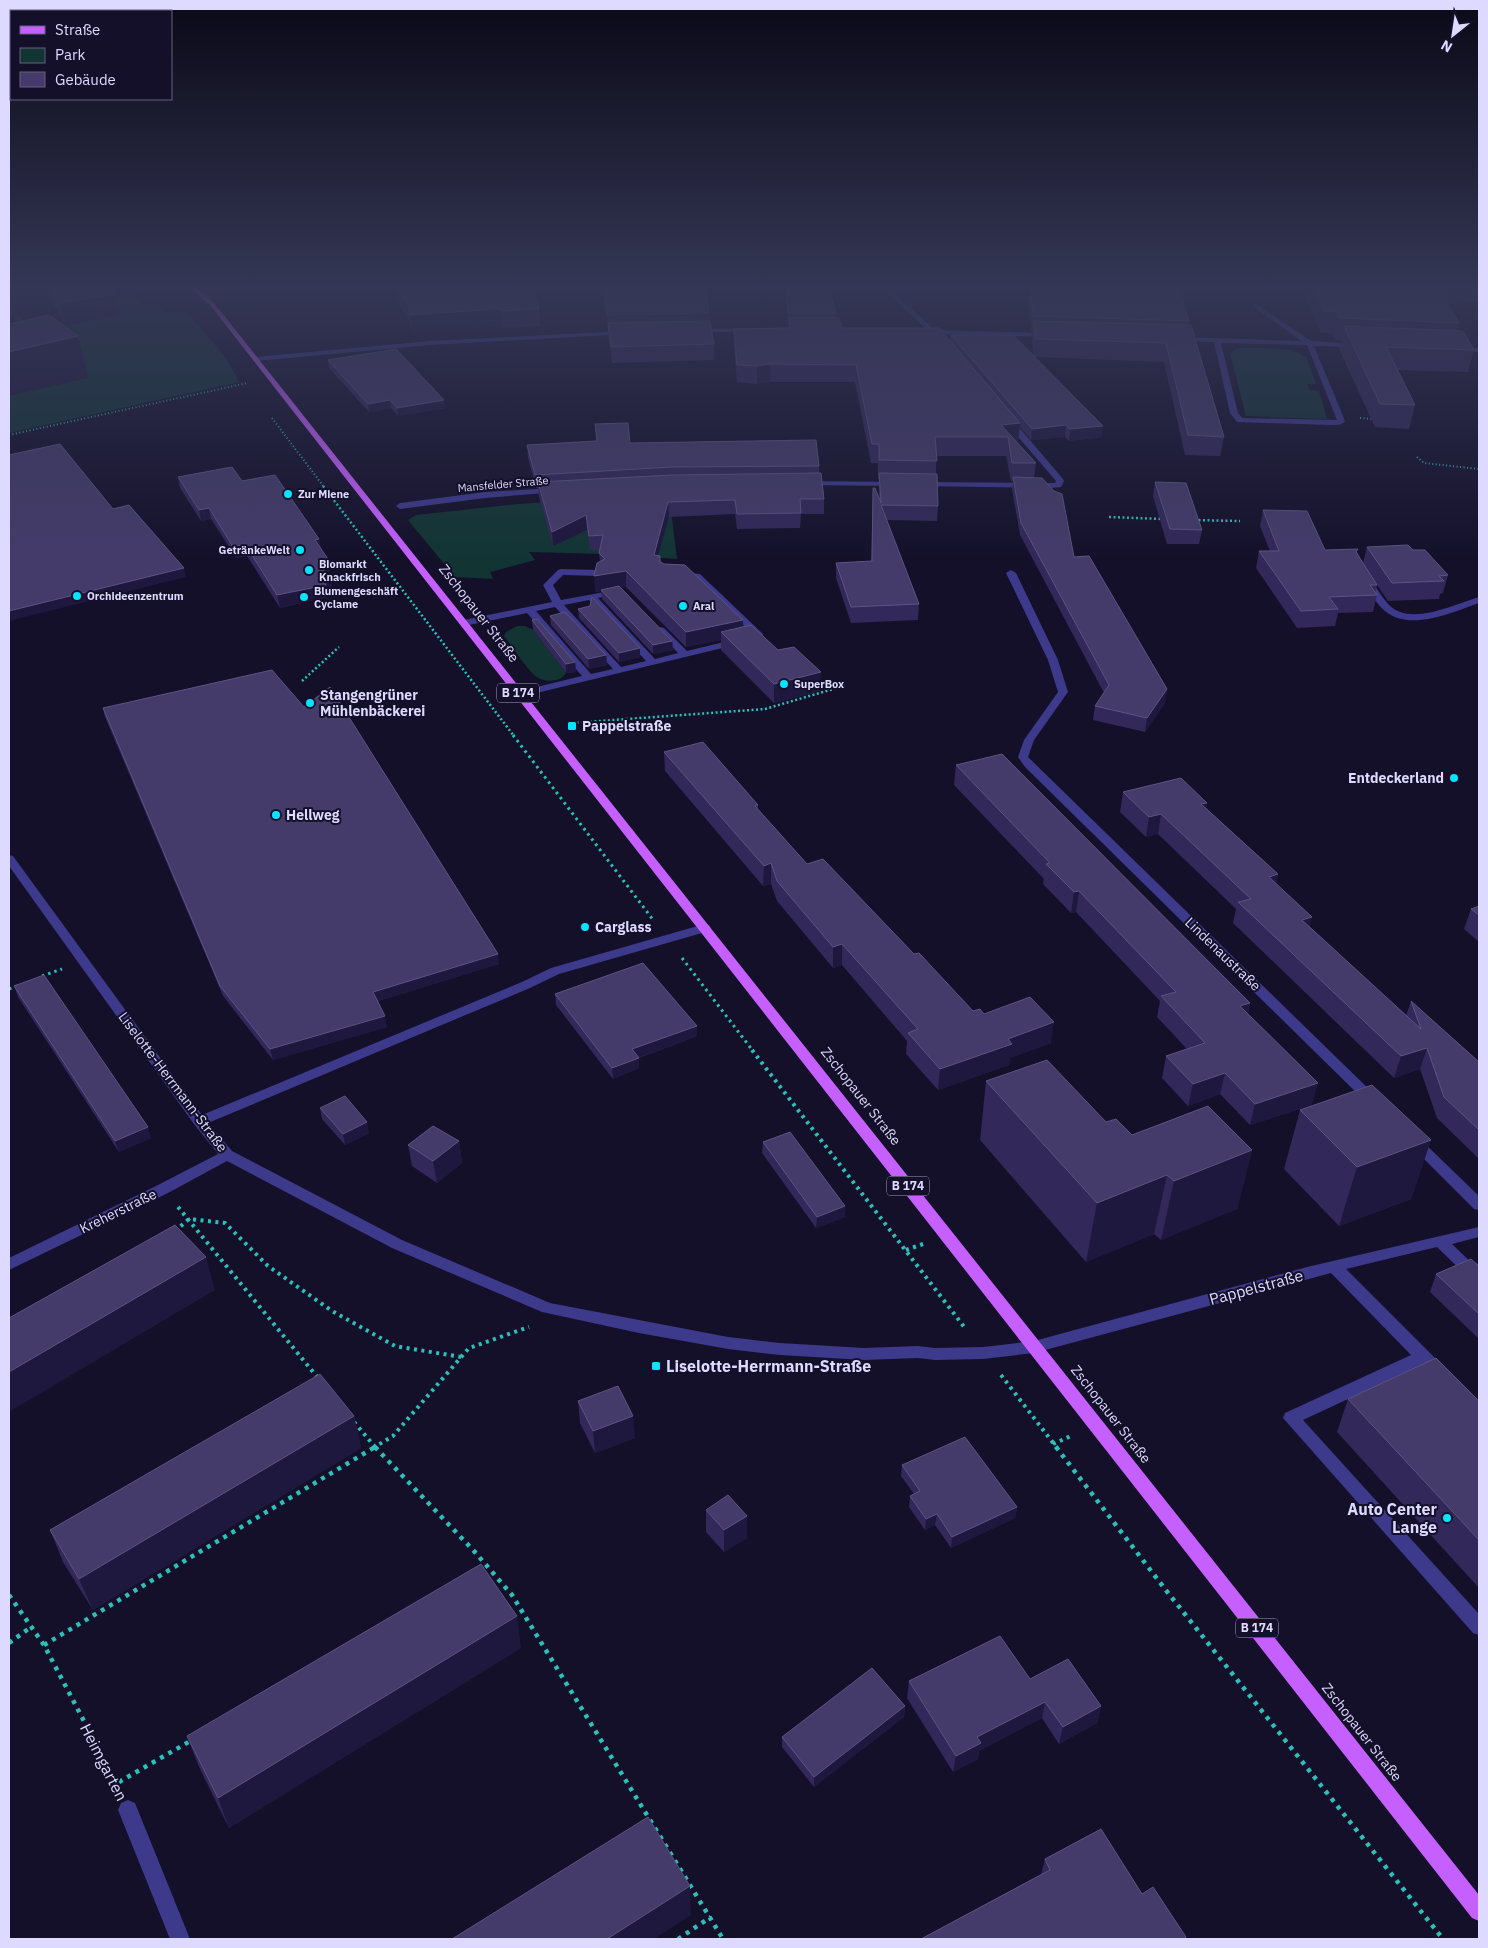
<svg xmlns="http://www.w3.org/2000/svg" width="1488" height="1948" font-family="'IBM Plex Sans',sans-serif">
	<style>
		.green { fill: #123534 }
		.lines { fill: none; stroke-linecap: round; stroke-linejoin: round }
		.path-far4 { stroke: #2bc0b9; stroke-width: 2; stroke-dasharray: 1 2.5; stroke-linecap: butt }
		.path-far3 { stroke: #2bc0b9; stroke-width: 2.5; stroke-dasharray: 2 2.5; stroke-linecap: butt }
		.path-far2 { stroke: #2bc0b9; stroke-width: 3; stroke-dasharray: 2.5 4; stroke-linecap: butt }
		.path-far1 { stroke: #2bc0b9; stroke-width: 4; stroke-dasharray: 3 4.5; stroke-linecap: butt }
		.path { stroke: #2bc0b9; stroke-width: 4.5; stroke-dasharray: 4 5.5; stroke-linecap: butt }
		.minor { fill: #3d398b; fill-rule: evenodd }
		.major { fill: #c560ff; fill-rule: evenodd }
		.wall { fill: #322859 }
		.shaded-wall { fill: #1e173e }
		.building { fill: #443b6a; stroke: #5c5482 }
		.poi-dot { fill: #05e3ff; stroke: #14102a; stroke-width: 2 }
		.labels { text-anchor: middle; stroke-width: 4; stroke-linejoin: round; paint-order: stroke }
		.far-street-label { font-size: 11px; fill: #ded9ff; stroke: #14102a }
		.far-poi-label { font-size: 11px; font-weight: bold; fill: #ded9ff; stroke: #14102a; text-anchor: start }
		.shield { fill: #14102a; stroke: #a19dbf; stroke-width: 1 }
		.shield-label { font-size: 12px; font-weight: bold; fill: #ded9ff }
		.street-label { font-size: 14px; fill: #ded9ff; stroke: #14102a }
		.poi-label { font-size: 14px; font-weight: bold; fill: #ded9ff; stroke: #14102a; text-anchor: start }
		.near-street-label { font-size: 16px; fill: #ded9ff; stroke: #14102a }
		.near-poi-label { font-size: 16px; font-weight: bold; fill: #ded9ff; stroke: #14102a; text-anchor: start }
	</style>
	<rect width="100%" height="100%" fill="#14102a"/>
	<path class="green" d="M100 288H130L142 305 157 304 167 312H187L227 359 239 382 9 433V396L29 331 9 314V302L30 331 119 316Z
		M1240 348C1252 348 1296 346 1302 356H1306L1316 384H1307L1310 390 1319 391 1327 419 1246 416 1230 353H1233V350Z
		M669 494 677 559 606 554 529 552 535 560 490 572 493 579 455 577 408 520 416 515 518 504Z
		M517 626H525L533 630 566 673C561 682 545 683 537 677 529 672 511 645 504 636L506 632Z"/>
	<g class="lines">
		<path class="path-far4" d="M272 418 324 487
			M1360 418 1372 419
			M9 435 247 383
			M1417 457 1424 463 1479 469"/>
		<path class="path-far3" d="M323 486 514 736
			M1109 517 1163 519
			M1194 520 1240 521
			M302 681 339 647
			M572 723 765 709 847 685"/>
		<path class="path-far2" d="M513 735 654 921
			M682 958 753 1051
			M42 976 62 969
			M9 989 17 986"/>
		<path class="path-far1" d="M752 1050 965 1328
			M178 1207 318 1378
			M175 1231 189 1219 225 1223 268 1266 332 1311 395 1346 461 1357
			M906 1250 923 1244
			M1001 1375 1057 1448
			M354 1422 376 1448
			M1053 1444 1071 1436
			M373 1448 393 1436 469 1348 529 1327"/>
		<path class="path" d="M375 1447 474 1551 512 1595 723 1939
			M1056 1447 1165 1589 1443 1939
			M9 1595 44 1645 117 1784
			M9 1643 31 1627
			M44 1645 375 1447
			M119 1782 192 1740
			M678 1939 711 1917"/>
		<path class="minor" d="M882 288H889L935 330 1050 333 1053 335 1050 337 938 334 935 336 925 333 924 332 927 330Z
			M1256 304 1311 341 1359 344 1361 345 1357 347 1314 346 1345 421C1341 426 1335 425 1329 425L1237 422 1230 413 1214 342 1179 341 1175 339 1179 337 1301 341 1254 307 1253 306ZM1221 343 1307 345 1337 420 1242 418 1238 413Z
			M750 328 752 329V331L695 333 692 331 695 329Z
			M625 331 628 333 627 334 430 345 256 361 252 359 256 357 430 341Z
			M1454 347 1479 348V352L1457 351 1453 349Z
			M1006 419H1012L1063 479 1064 481 1061 487 1051 488 918 486 917 484 921 482 1055 483 1056 481 1006 423Z
			M803 481 896 482 900 484 896 486 806 485H803Z
			M554 488 558 490 557 492 485 498 400 509 396 506 400 503 485 492Z
			M561 569 599 570 604 573 599 576 563 575 553 585 561 600 621 589V593L598 598 655 659 678 653 656 630 661 627 664 628 687 651 736 639 741 642 739 644 520 697 516 696V692L582 676 527 613 464 626 459 623 464 620 552 602 543 585 558 570ZM589 600 646 661 621 667 564 605ZM555 607 613 669 591 674 536 611Z
			M1011 570 1016 573 1058 660 1068 692 1034 740 1028 757 1377 1097 1379 1100 1377 1103H1367L1025 767 1018 757 1024 740 1058 692 1048 660 1006 573Z
			M680 572 700 574 763 634V638H757L694 579 677 577V573Z
			M1366 576 1369 577C1376 586 1382 598 1390 606 1412 626 1455 604 1479 597V603C1453 612 1410 632 1385 611 1375 603 1369 589 1361 579Z
			M9 855 13 856 202 1115 522 982 551 968 701 925H709L711 928 709 931 559 974 530 988 208 1123 232 1151 402 1240 550 1303 728 1337 780 1343 864 1348 918 1346 935 1348 983 1347 1034 1341 1307 1267 1479 1227V1237L1452 1244 1479 1270V1285L1474 1283 1437 1247 1346 1269 1445 1368 1447 1373 1445 1378C1434 1381 1428 1372 1421 1365L1303 1420 1479 1614V1635L1473 1633 1283 1418 1285 1413 1411 1355 1331 1273 1034 1353 983 1359 935 1360 918 1358 864 1360 780 1355 728 1349 639 1333 542 1312 392 1248 227 1161 168 1193 9 1270V1258L158 1185 218 1154 194 1124 9 866Z
			M1415 1137 1420 1139 1479 1196V1210L1474 1209 1410 1145 1408 1142 1410 1139Z
			M128 1800 135 1803 190 1939H170L118 1810 121 1803Z"/>
		<path class="major" d="M190 288H197L214 303 1479 1895V1921L1472 1918 210 305Z"/>
	</g>
	<path class="wall" d="M9 288H111L115 294 120 316 66 324 52 302 9 311Z
		M395 288H534L539 309 540 326 502 328V326L412 332 409 320 397 303Z
		M603 288H705L709 313V321L714 344V360L612 363Z
		M785 288H829L836 313V318L842 328 950 341 951 335 1033 356 1032 339 1033 331H1031L1028 288H1179L1189 321 1188 325 1224 437 1220 456 1185 455 1164 362 1035 357 1102 437 1069 441 1065 437 1031 440 1020 427 1018 441H1016L1036 463 1034 478 1074 557 1167 689 1165 703 1145 732 1093 720 1095 706 1104 693 1020 535 1012 489 1013 481H1011L1006 456H936V474L938 506 937 521 887 520 919 604 918 620 851 623 836 578V563L871 561 873 488 879 499V479H878V463H871L855 382H770L757 384 737 382 734 346V329L789 328V327H788Z
		M1301 288H1479V302L1448 304 1459 323 1457 330 1474 350 1468 372 1397 370 1415 405 1409 429 1375 427 1339 349 1341 340H1335L1332 333H1321Z
		M328 360 445 408 398 416 391 408 369 412 329 368Z
		M595 424 630 443 819 466V473L824 499V514H801L800 528 737 529 735 514 669 517 658 555 661 562 743 626 820 691 774 703 721 650V640L686 647 626 587 621 588 672 641 673 650 653 654 602 599 601 591 595 592 600 561 599 553 600 550H590L587 530 553 546 539 497 538 488H536L528 458 527 445 597 441Z
		M178 477 242 481 319 539 321 548 330 571 325 572 333 593 328 594V597L280 608 247 556 236 558 211 519 201 521 180 488Z
		M1155 482 1202 530 1199 544H1167L1153 496Z
		M1263 510 1325 550 1357 552 1363 563 1367 547 1413 550 1448 575 1443 593 1440 594 1439 599 1388 601 1377 585 1375 593 1377 595 1373 612 1338 613 1335 626 1297 628 1256 568 1259 551H1270L1260 526Z
		M578 609 640 648V657L619 662 579 618Z
		M550 616 606 655 607 665 589 669 551 625Z
		M532 620 575 662 576 672 566 673 533 630Z
		M103 708 499 964 378 1001 387 1027 273 1060 223 996 105 717Z
		M664 752 758 805V809L807 864 914 954 973 1011 984 1014 1051 1043 1010 1058 1009 1065 938 1090 906 1054 907 1041 842 965 833 968 777 901 771 884 763 886 665 771Z
		M956 765 1250 1003 1248 1014 1312 1105 1250 1125 1220 1094 1188 1106 1162 1078 1166 1056 1187 1049 1157 1017 1160 1001 1076 912 1071 913 1043 884 1044 879 954 785Z
		M1123 792 1207 803 1206 808 1278 874 1276 884 1309 927 1406 1016 1411 1001 1479 1062V1159L1437 1118 1420 1069 1394 1078 1233 923 1236 909 1158 834 1146 837 1120 812Z
		M1479 906V942L1464 929 1471 909Z
		M14 986 151 1138 119 1152 18 997Z
		M555 994 697 1026V1036L639 1058V1068L613 1079 556 1005Z
		M986 1081 1106 1122 1132 1135 1252 1150 1237 1209 1161 1240 1154 1234 1086 1262 980 1140Z
		M320 1108 369 1133 345 1145 322 1119Z
		M1300 1110 1431 1140 1411 1199 1339 1226 1284 1169Z
		M459 1141 462 1163 437 1183 412 1166 408 1145Z
		M763 1142 845 1206V1217L816 1228 762 1153Z
		M1479 1266V1339L1430 1292 1436 1274Z
		M1348 1399 1479 1401V1588L1337 1432Z
		M578 1401 635 1438 595 1453 580 1423Z
		M354 1416 361 1448 93 1610 63 1562 50 1530Z
		M902 1465 1017 1507 1015 1518 951 1548 935 1525 925 1530 909 1507 910 1496 914 1494 901 1476Z
		M706 1510 747 1516V1538L724 1552 706 1532Z
		M521 1648 229 1828 199 1767 187 1736Z
		M1030 1679 1101 1706 1097 1723 1059 1744 1042 1718 979 1751 978 1759 953 1772 907 1698 909 1681Z
		M905 1706 904 1717 814 1787 782 1747V1737Z
		M1045 1859 1142 1894 1186 1937V1939H921L1041 1874Z"/>
	<path class="shaded-wall" d="M9 288H49L52 302 9 311Z
		M1221 288H1232L1221 290Z
		M115 294 120 316 66 324 60 303Z
		M500 309 502 326 412 332 410 315Z
		M78 336 88 378 9 396V352Z
		M771 364 770 382 757 384V366Z
		M390 400 391 408 369 412 368 404Z
		M444 400 445 408 398 416 397 408Z
		M1020 423 1018 441 1009 442 1008 437 1001 425Z
		M1066 425 1065 437 1031 440 1032 429Z
		M1103 426 1102 437 1069 441 1070 429Z
		M668 502 669 517 654 570V555Z
		M209 508 211 519 201 521 199 510Z
		M586 515 587 530 553 546 552 532Z
		M319 539 321 550 315 540Z
		M245 544 247 556 236 558 233 547Z
		M328 559 330 571 319 573 317 561Z
		M184 568 186 577 9 621V611Z
		M626 571V587L595 592 594 576Z
		M331 581 333 593 328 594V597L280 608 277 595Z
		M743 620V636L721 632V640L686 647V632Z
		M672 641 673 650 653 654V645Z
		M640 648V657L619 662V653Z
		M606 655 607 665 589 669 588 659Z
		M575 662 576 672 566 673V664Z
		M821 672 820 691 774 703V684Z
		M1167 689 1165 703 1145 732 1147 718Z
		M1207 803 1203 823 1201 804Z
		M1161 814 1158 834 1146 837 1149 817Z
		M771 863V884L763 886 764 866Z
		M1278 874 1274 895 1269 877Z
		M1079 891 1076 912 1071 913 1074 892Z
		M1312 917 1307 938 1302 920Z
		M842 944V965L833 968V947Z
		M498 954 499 964 374 1002 373 992Z
		M1250 1003 1245 1025 1240 1006Z
		M385 1016 387 1027 273 1060 270 1049Z
		M1054 1022 1051 1043 1010 1058 1009 1065 938 1090 940 1069 1008 1039Z
		M697 1026V1036L632 1060V1049Z
		M1427 1048 1420 1069 1394 1078 1401 1056Z
		M639 1058V1068L613 1079 612 1068Z
		M1225 1073 1220 1094 1188 1106 1193 1084Z
		M1318 1083 1312 1105 1250 1125 1255 1104Z
		M367 1122 369 1133 345 1145 343 1134Z
		M148 1127 151 1138 119 1152 115 1141Z
		M1431 1140 1411 1199 1339 1226 1357 1167Z
		M459 1141 462 1163 437 1183 433 1161Z
		M1252 1150 1237 1209 1161 1240 1174 1181Z
		M1167 1175 1154 1234 1086 1262 1097 1203Z
		M845 1206V1217L816 1228 817 1217Z
		M206 1257 215 1290 9 1412V1372Z
		M354 1416 361 1448 93 1610 79 1579Z
		M633 1416 635 1438 595 1453 593 1431Z
		M1017 1507 1015 1518 951 1548 952 1537Z
		M937 1514 935 1525 925 1530 926 1519Z
		M747 1516V1538L724 1552V1530Z
		M517 1616 521 1648 229 1828 218 1798Z
		M1045 1702 1042 1718 979 1751 978 1759 953 1772 956 1756 977 1737Z
		M905 1706 904 1717 814 1787V1777Z
		M1101 1706 1097 1723 1059 1744 1063 1727Z
		M690 1886 691 1915 654 1939H607Z"/>
	<path class="building" d="M52 288H111L115 294 60 303Z
		M397 288H534L539 309 501 311 500 309 410 315 408 303Z
		M604 288H705L709 313 607 315Z
		M786 288H829L836 313H788Z
		M1030 288H1179L1189 321 1033 316Z
		M1314 288H1439L1459 323 1340 318 1336 311H1325Z
		M49 315 78 336 9 352V324Z
		M789 318H839L842 328H939L1020 423 1001 425 1036 463H1012L1008 437H935L937 461 879 460V444H872L856 365 771 364 757 366 737 365 734 329 790 328Z
		M710 321 714 344 611 347 608 323Z
		M1034 321 1191 325 1224 437 1188 435 1166 343 1035 339Z
		M1344 326 1463 331 1474 350 1386 347 1415 405 1380 404Z
		M951 335H1013L1103 426 1070 429 1066 425 1032 429Z
		M396 349 444 400 397 408 390 400 368 404 328 360Z
		M628 423 630 443 816 440 819 466 672 467 535 475 527 445 597 441 595 424Z
		M60 444 113 509 129 505 184 568 9 611V455Z
		M232 467 242 481 275 475 319 539 315 540 328 559 317 561 331 581 325 583 326 585 277 595 245 544 233 547 209 508 199 510 178 477Z
		M821 473 824 499H800L801 513 737 514 735 500 668 502 654 555 660 556V562L664 564 685 565 743 620 686 632 626 571 594 576 597 563 605 559 599 553 603 535 589 536 586 515 552 532 538 482 672 475Z
		M879 473 937 474 938 506 881 505 919 604 851 607 836 563 872 561 873 488H875L881 503Z
		M1013 477 1042 478 1054 491 1062 494 1074 557 1089 556 1167 689 1147 718 1095 706 1109 685 1021 523Z
		M1155 482 1186 483 1202 530 1170 529Z
		M1263 510 1307 511 1325 550 1358 549 1356 552 1377 585H1370L1377 595 1329 597 1338 609 1301 611 1259 551H1279Z
		M1408 545 1413 550H1425L1448 575 1439 576 1444 581 1392 583 1367 547Z
		M619 586 672 641 653 645 601 590Z
		M592 597 640 648 619 653 578 609 590 606Z
		M565 612 606 655 588 659 550 616Z
		M537 619 575 662 566 664 532 620Z
		M751 625 778 650 794 647 821 672 774 684 721 632Z
		M272 670 304 707 330 687 498 954 373 992 385 1016 270 1049 220 986 103 708Z
		M703 742 758 805 755 806 807 864 823 859 914 954 919 953 973 1011 980 1009 984 1014 1030 997 1054 1022 1008 1039 1012 1044 940 1069 908 1033 918 1029 842 944 833 947 777 881 771 863 764 866 664 752Z
		M1002 754 1250 1003 1240 1006 1318 1083 1255 1104 1225 1073 1193 1084 1166 1056 1205 1043 1161 996 1176 992 1079 891 1074 892 1046 864 1050 863 956 765Z
		M1181 778 1207 803 1201 804 1278 874 1269 877 1312 917 1302 920 1421 1029 1411 1001 1479 1062V1130L1444 1097 1427 1048 1401 1056 1238 902 1251 899 1161 814 1149 817 1123 792Z
		M1479 906V915L1471 909Z
		M643 963 697 1026 632 1049 639 1058 612 1068 555 994Z
		M44 975 148 1127 115 1141 14 986Z
		M1047 1060 1106 1122 1116 1119 1132 1135 1208 1106 1252 1150 1174 1181 1167 1175 1097 1203 986 1081Z
		M1372 1085 1431 1140 1357 1167 1300 1110Z
		M345 1096 367 1122 343 1134 320 1108Z
		M433 1126 459 1141 433 1161 408 1145Z
		M790 1132 845 1206 817 1217 763 1142Z
		M175 1225 206 1257 9 1372V1318Z
		M1471 1259 1479 1266V1314L1436 1274Z
		M1436 1358 1479 1401V1540L1348 1399Z
		M320 1374 354 1416 79 1579 50 1530Z
		M618 1386 633 1416 593 1431 578 1401Z
		M965 1437 1017 1507 952 1537 937 1514 926 1519 910 1496 920 1491 902 1465Z
		M728 1495 747 1516 724 1530 706 1510Z
		M481 1564 517 1616 218 1798 187 1736Z
		M1000 1636 1030 1679 1068 1659 1101 1706 1063 1727 1045 1702 977 1737 981 1743 956 1756 909 1681Z
		M872 1668 905 1706 814 1777 782 1737Z
		M648 1817 690 1886 607 1939H452Z
		M1101 1829 1142 1894 1153 1887 1186 1937 1183 1939H921L1050 1870 1045 1859Z"/>
	<linearGradient id="sky" x2="0" y2="1"><stop stop-color="#0b0917"/><stop offset="0.51" stop-color="#343755"/><stop offset="1" stop-color="#343755" stop-opacity="0"/></linearGradient>
	<rect width="1488" height="561" fill="url(#sky)"/>
	<g class="poi-dot">
		<circle cx="288" cy="494" r="5"/>
		<circle cx="300" cy="550" r="5"/>
		<circle cx="309" cy="570" r="5"/>
		<circle cx="77" cy="596" r="5"/>
		<circle cx="304" cy="597" r="5"/>
		<circle cx="683" cy="606" r="5"/>
		<circle cx="784" cy="684" r="5"/>
		<circle cx="310" cy="703" r="5"/>
		<rect x="567" y="721" width="10" height="10" rx="2.5"/>
		<circle cx="1454" cy="778" r="5"/>
		<circle cx="276" cy="815" r="5"/>
		<circle cx="585" cy="927" r="5"/>
		<rect x="651" y="1361" width="10" height="10" rx="2.5"/>
		<circle cx="1447" cy="1518" r="5"/>
	</g>
	<g class="labels">
		<g class="far-street-label">
			<text transform="translate(503 484) rotate(-5)" y="4">Mansfelder Straße</text>
		</g>
		<g class="far-poi-label">
			<text x="298" y="498">Zur Miene</text>
			<text x="290" y="554" text-anchor="end">GetränkeWelt</text>
			<text x="319" y="568">Biomarkt<tspan x="319" dy="13">Knackfrisch</tspan></text>
			<text x="314" y="595">Blumengeschäft<tspan x="314" dy="13">Cyclame</tspan></text>
			<text x="87" y="600">Orchideenzentrum</text>
			<text x="693" y="610">Aral</text>
			<text x="794" y="688">SuperBox</text>
		</g>
		<g class="shield">
			<rect x="497" y="683.5" width="42" height="19" rx="4"/>
			<rect x="887" y="1176.5" width="42" height="19" rx="4"/>
			<rect x="1236" y="1618.5" width="42" height="19" rx="4"/>
		</g>
		<g class="shield-label">
			<text x="518" y="697">B 174</text>
			<text x="908" y="1190">B 174</text>
			<text x="1257" y="1632">B 174</text>
		</g>
		<g class="street-label">
			<text transform="translate(479 613) rotate(52)" y="5">Zschopauer Straße</text>
			<text transform="translate(1223 954) rotate(44)" y="5">Lindenaustraße</text>
			<text transform="translate(173 1082) rotate(53)" y="5">Liselotte-Herrmann-Straße</text>
			<text transform="translate(861 1096) rotate(52)" y="5">Zschopauer Straße</text>
			<text transform="translate(118 1211) rotate(-26)" y="5">Kreherstraße</text>
			<text transform="translate(1111 1414) rotate(52)" y="5">Zschopauer Straße</text>
			<text transform="translate(1362 1732) rotate(52)" y="5">Zschopauer Straße</text>
		</g>
		<g class="poi-label">
			<text x="320" y="700">Stangengrüner<tspan x="320" dy="16">Mühlenbäckerei</tspan></text>
			<text x="582" y="731">Pappelstraße</text>
			<text x="1444" y="783" text-anchor="end">Entdeckerland</text>
			<text x="286" y="820">Hellweg</text>
			<text x="595" y="932">Carglass</text>
		</g>
		<g class="near-street-label">
			<text transform="translate(1256 1287) rotate(-15)" y="6">Pappelstraße</text>
			<text transform="translate(104 1762) rotate(63)" y="6">Heimgarten</text>
		</g>
		<g class="near-poi-label">
			<text x="666" y="1372">Liselotte-Herrmann-Straße</text>
			<text x="1437" y="1515" text-anchor="end">Auto Center<tspan x="1437" dy="18">Lange</tspan></text>
		</g>
	</g>
	<rect width="1488" height="1948" fill="none" stroke="#ded9ff" stroke-width="20"/>
	<rect x="10" y="10" width="162" height="90" fill="#14102a" stroke="#65607f"/>
	<rect x="20" y="26" width="25" height="8" fill="#c560ff" stroke="#65607f"/>
	<text x="55" y="35" font-size="15" fill="#ded9ff">Straße</text>
	<rect x="20" y="48" width="25" height="15" fill="#123534" stroke="#65607f"/>
	<text x="55" y="60" font-size="15" fill="#ded9ff">Park</text>
	<rect x="20" y="72" width="25" height="15" fill="#443b6a" stroke="#65607f"/>
	<text x="55" y="85" font-size="15" fill="#ded9ff">Gebäude</text>
	<g transform="translate(1453 35) rotate(210)" stroke="#14102a" stroke-width="4" paint-order="stroke">
	<path d="M0-4L9 19L0 12L-9 19Z" fill="#ded9ff"/>
	<text y="-8" font-size="14" font-weight="bold" text-anchor="middle" fill="#ded9ff">N</text>
	</g>
</svg>
